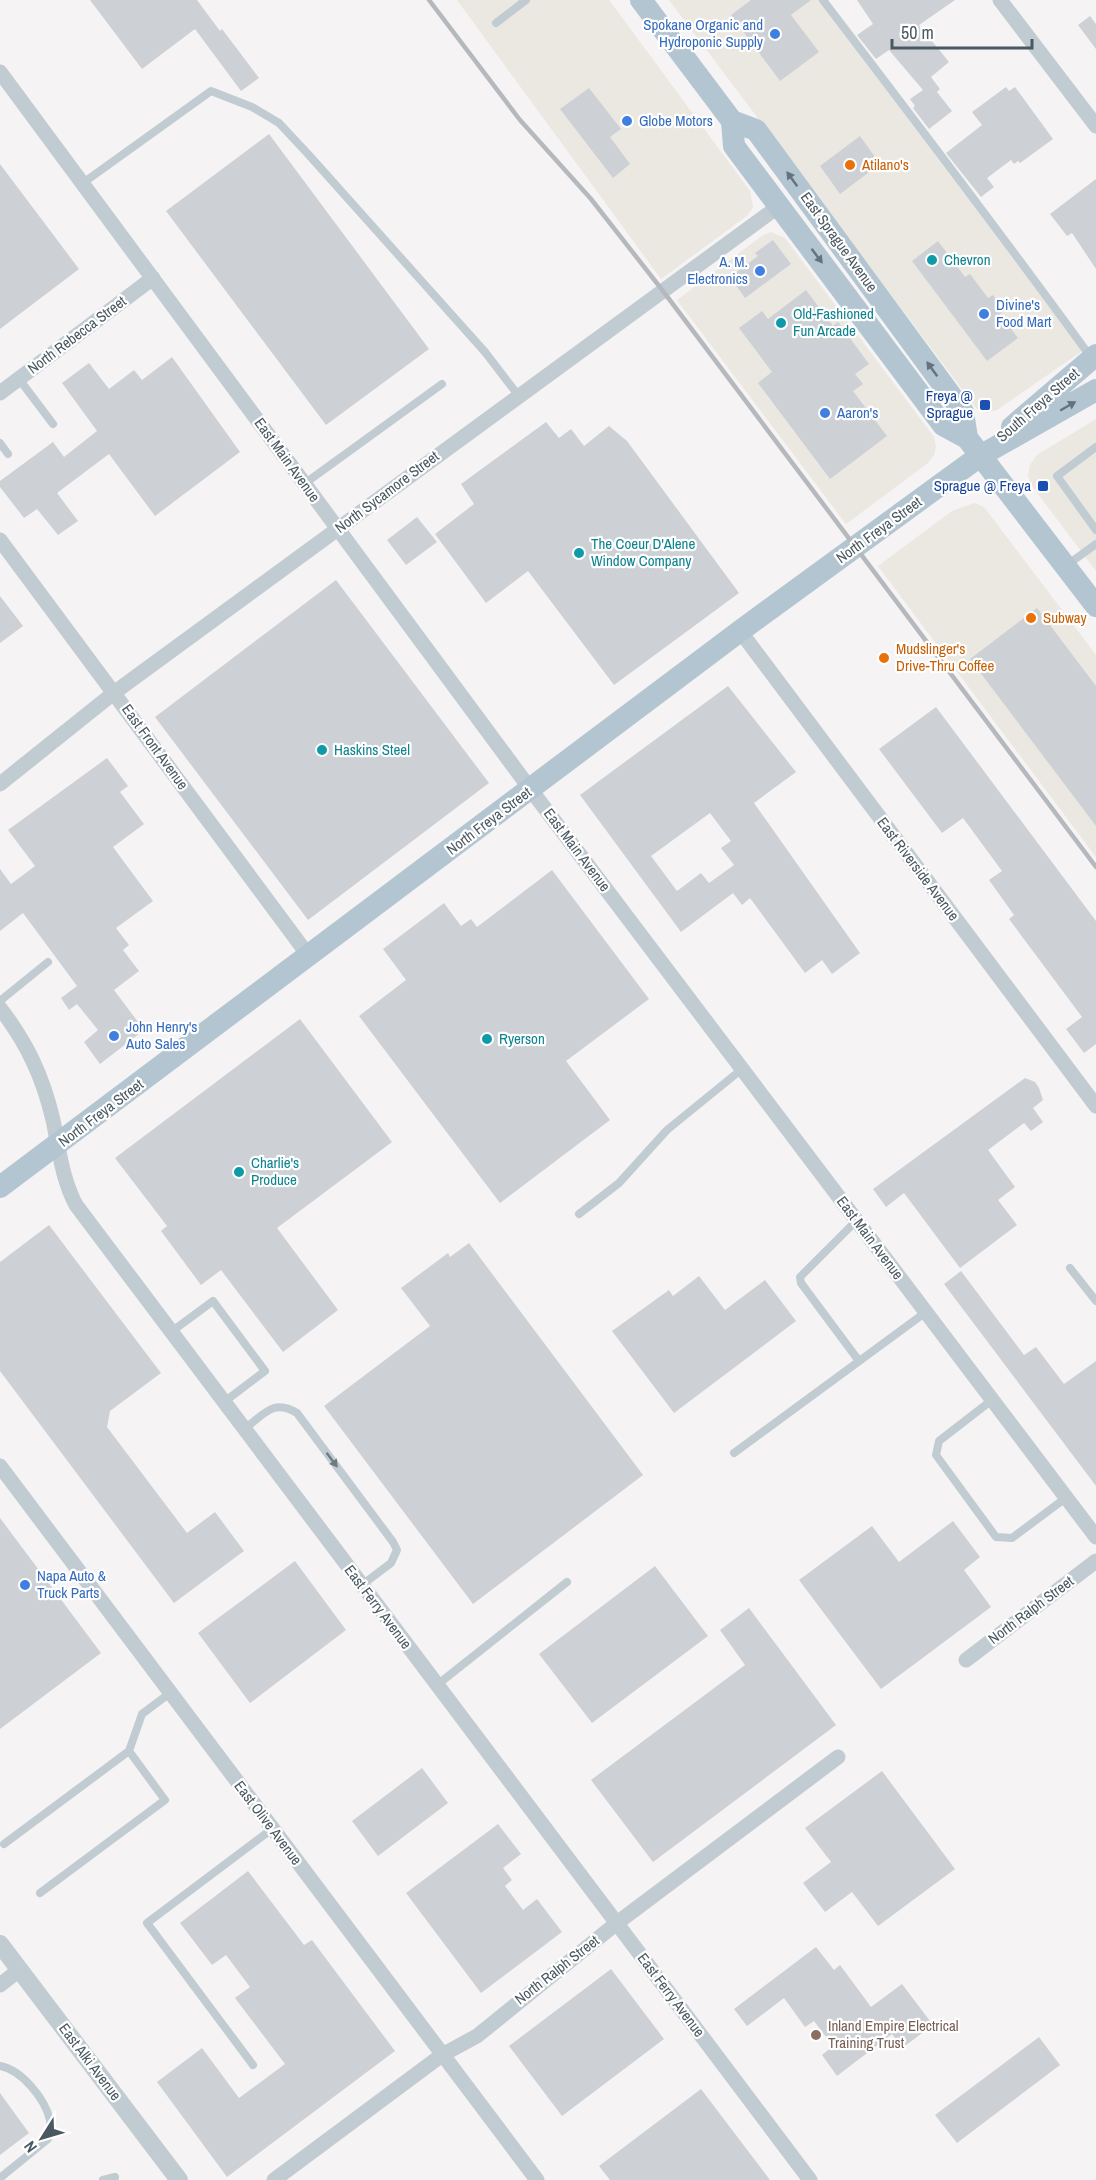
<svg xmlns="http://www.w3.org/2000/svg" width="1096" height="2180" font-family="'Archivo Narrow',sans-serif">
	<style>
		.commercial { fill: #ebe7e1 }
		.building { fill: #cdd1d5; fill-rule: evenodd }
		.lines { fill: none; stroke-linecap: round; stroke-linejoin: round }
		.service { stroke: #c1ccd2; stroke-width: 8 }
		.minor { stroke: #c1ccd2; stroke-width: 15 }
		.tertiary { stroke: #c1ccd2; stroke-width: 18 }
		.primary { stroke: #b3c5d1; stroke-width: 22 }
		.rail { stroke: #b5b9bd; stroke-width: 4.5 }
		.oneway { fill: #64737d }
		.oneway2 { fill: #6e7b83 }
		.shop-dot { fill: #3f7fe0; stroke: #fff; stroke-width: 2 }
		.food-dot { fill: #e8710a; stroke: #fff; stroke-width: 2 }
		.culture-dot { fill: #0f9aa8; stroke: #fff; stroke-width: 2 }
		.transit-dot { fill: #1a4fb4; stroke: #fff; stroke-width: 2 }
		.education-dot { fill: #8d6e63; stroke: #fff; stroke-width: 2 }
		.labels { text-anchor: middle; stroke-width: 4.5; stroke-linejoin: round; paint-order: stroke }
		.shop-label { font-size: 15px; fill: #366cbe; stroke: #fff; text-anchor: start }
		.food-label { font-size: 15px; fill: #c56008; stroke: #fff; text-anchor: start }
		.street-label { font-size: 15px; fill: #4a5861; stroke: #fff }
		.culture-label { font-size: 15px; fill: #0d838f; stroke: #fff; text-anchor: start }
		.transit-label { font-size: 15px; fill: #164399; stroke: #fff; text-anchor: end }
		.education-label { font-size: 15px; fill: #785e54; stroke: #fff; text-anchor: start }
	</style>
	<rect width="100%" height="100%" fill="#f5f3f3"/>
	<path class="commercial" d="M457 0H609L750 191 753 207 748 215 661 279Z
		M669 0H826L1088 347 997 410 986 413 977 409Z
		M771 232 785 238 934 437 936 446 934 455 928 463 846 524 677 300 763 235Z
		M1096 419V571L1032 486 1028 476 1030 465 1037 455Z
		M974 503 984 507 1096 655V857L878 566 952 511Z"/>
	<path class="building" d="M90 0H197L220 31 222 29 259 78 241 91 195 29 142 69Z
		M751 0H811L791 15 819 52 780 81 731 15Z
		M857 0H955L919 25 949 62 931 77 940 89 937 92 952 111 929 129 913 108 915 106 910 99 923 90 889 50 876 59 857 35 873 24Z
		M1090 16 1096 24V49L1078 25Z
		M1006 87 1009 91 1015 87 1053 139 1020 163 1018 161 1014 164 1011 160 987 178 994 187 981 197 946 153 982 125 972 112Z
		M589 88 621 129 610 137 630 164 613 178 560 109Z
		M269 134 429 349 326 425 166 211Z
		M860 136 880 164 840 194 820 166Z
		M0 164 79 269 0 329Z
		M1096 179V269L1072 233 1067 236 1050 214Z
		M773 240 791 264 745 298 730 277 758 256 755 253Z
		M938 241 965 277 970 274 988 298 993 295 1004 310 1000 314 1018 338 987 361 912 261Z
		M806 290 833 326 838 322 869 364 855 374 863 384 853 391 887 436 830 479 758 383 772 372 739 328 762 311 768 319Z
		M172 357 240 452 155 516 109 454 57 493 78 521 58 535 37 509 24 518 0 487V481L53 442 64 457 97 431 62 383 89 363 109 389 134 370 142 380Z
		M546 422 559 438 571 429 584 446 609 426 627 441 739 593 614 685 528 571 486 603 435 534 474 504 461 484Z
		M417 517 437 542 406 565 387 540Z
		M336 580 489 783 308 920 155 717Z
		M0 596 23 626 0 643Z
		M1037 608 1096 686V826L970 659Z
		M728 686 796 772 754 803 860 953 832 974 822 960 805 973 750 898 742 905 733 893 681 932 580 795ZM710 813 731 841 721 848 734 865 709 883 701 873 677 891 651 856Z
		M936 707 1096 921V1044L1084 1053 1066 1029 1082 1017 1009 919 1014 915 989 880 1002 871 963 818 942 833 879 749Z
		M107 758 128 786 120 792 144 824 113 847 153 901 116 928 129 945 123 950 139 971 114 990 144 1030 100 1064 84 1042 98 1030 77 1004 69 1010 61 998 77 986 23 913 0 931V869L11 884 35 866 8 830Z
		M552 870 649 999 566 1061 610 1120 500 1203 359 1016 406 980 383 949 444 903 461 926 471 919 477 927Z
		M300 1019 392 1142 277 1228 338 1310 283 1352 221 1270 201 1285 161 1231 167 1226 115 1158Z
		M1025 1078 1035 1082 1039 1088 1043 1100 1033 1108 1043 1122 1031 1131 1024 1123 988 1150 1015 1187 998 1200 1017 1225 960 1268 904 1193 886 1207 873 1189Z
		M49 1225 161 1373 110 1411 107 1427 187 1533 215 1512 244 1551 174 1603 0 1371V1262Z
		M469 1243 643 1475 473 1604 324 1406 430 1326 401 1288 448 1253 450 1257Z
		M961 1271 1024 1355 1036 1347 1064 1384 1096 1361V1486L944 1284Z
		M699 1276 725 1310 765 1280 796 1321 674 1413 612 1331 669 1290 673 1296Z
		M0 1518 101 1653 0 1729Z
		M953 1521 980 1557 964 1570 991 1607 881 1689 799 1580 872 1526 899 1562Z
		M295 1561 346 1630 250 1703 198 1633Z
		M655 1566 708 1636 592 1723 539 1654Z
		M749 1608 836 1725 653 1862 591 1780 745 1665 720 1630Z
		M422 1768 448 1803 378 1856 352 1821Z
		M882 1771 955 1869 878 1926 852 1892 825 1912 803 1883 831 1862 805 1828Z
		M498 1824 521 1854 503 1868 512 1880 505 1886 523 1910 537 1899 562 1932 481 1993 406 1893Z
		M248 1871 304 1945 312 1940 395 2051 227 2177 157 2082 202 2048 239 2098 285 2064 235 1998 250 1987 226 1955 212 1965 180 1923Z
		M816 1947 834 1970 840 1965 871 2007 902 1984 933 2025 902 2048 892 2034 837 2076 822 2055 833 2046 814 2021 805 2027 784 1998 747 2026 734 2009Z
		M611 1969 664 2039 562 2116 509 2046Z
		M1039 2037 1060 2065 957 2143 935 2115Z
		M701 2089 770 2180H610L599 2166Z
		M0 2093 29 2133 0 2155Z"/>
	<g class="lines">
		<path class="service" d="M823 0C913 118 1003 236 1090 356
			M496 23 526 0
			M83 183 211 91 252 107 279 123 308 154 485 352 518 395
			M19 379 53 424
			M0 443 8 454
			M1096 447 1057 476 1096 530
			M304 484 442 384
			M1067 565 1096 544
			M0 1001 48 962
			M579 1214 619 1183 667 1130 742 1069
			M857 1220 800 1277 801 1283 859 1361
			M1070 1268 1096 1301
			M171 1332 213 1301 265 1371 224 1402
			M992 1400 939 1441 936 1455 996 1537 1012 1538 1067 1497
			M244 1429C264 1415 273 1398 297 1413L393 1542 397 1550 391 1563 362 1585
			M734 1453 926 1312
			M437 1685 567 1582
			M4 1844 129 1751 142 1714 170 1693
			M40 1893 165 1800 129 1751
			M253 2065 147 1923 272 1829
			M0 2066C22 2070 45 2099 50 2120 51 2126 49 2134 48 2139L0 2178
			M103 2180 115 2177"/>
		<path class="minor" d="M1000 0 1096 126
			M0 72 531 790 1096 1537
			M0 393 153 278
			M0 540 308 955
			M740 631 1096 1106
			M0 784 115 692 779 206
			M0 1008C27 1043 43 1077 53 1120 59 1149 62 1179 76 1205L810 2180
			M0 1466 537 2180
			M966 1660 1096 1561
			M0 1985 19 1970
			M274 2180 442 2055 477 2036 617 1923 838 1757"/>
		<path class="tertiary" d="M0 1944 179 2180"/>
		<path class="primary" d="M641 0 732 121 734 146 943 425 967 438 1096 606
			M732 121 756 130 963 412 967 438
			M1012 427 1096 355
			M0 1187 740 631 903 512 980 456 1096 390"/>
		<path class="rail" d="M429 0 520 120 591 199 663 291 1096 867"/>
	</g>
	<defs><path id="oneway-solid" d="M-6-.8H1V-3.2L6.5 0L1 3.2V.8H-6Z" transform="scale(1.5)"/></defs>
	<g class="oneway">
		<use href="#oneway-solid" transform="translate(792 179) rotate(-126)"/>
		<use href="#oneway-solid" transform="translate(817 256) rotate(53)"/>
		<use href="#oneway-solid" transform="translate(932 369) rotate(-126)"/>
		<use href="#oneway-solid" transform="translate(1068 406) rotate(-30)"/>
	</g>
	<use class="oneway2" href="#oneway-solid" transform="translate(332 1460) rotate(53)"/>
	<g class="shop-dot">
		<circle cx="775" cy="34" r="6"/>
		<circle cx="627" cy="121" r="6"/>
		<circle cx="760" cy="271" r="6"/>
		<circle cx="984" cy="314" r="6"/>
		<circle cx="825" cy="413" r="6"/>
		<circle cx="114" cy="1036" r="6"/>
		<circle cx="25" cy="1585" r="6"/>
	</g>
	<g class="food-dot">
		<circle cx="850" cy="165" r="6"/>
		<circle cx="1031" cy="618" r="6"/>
		<circle cx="884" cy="658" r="6"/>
	</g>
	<g class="culture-dot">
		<circle cx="932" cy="260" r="6"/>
		<circle cx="781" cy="323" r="6"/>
		<circle cx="579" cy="553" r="6"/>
		<circle cx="322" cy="750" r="6"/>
		<circle cx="487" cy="1039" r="6"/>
		<circle cx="239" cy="1172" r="6"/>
	</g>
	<g class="transit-dot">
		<rect x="979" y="399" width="12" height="12" rx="3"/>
		<rect x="1037" y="480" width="12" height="12" rx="3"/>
	</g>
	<circle class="education-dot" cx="816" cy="2035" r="6"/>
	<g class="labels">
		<g class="shop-label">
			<text x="763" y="30" text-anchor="end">Spokane Organic and<tspan x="763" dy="17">Hydroponic Supply</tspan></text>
			<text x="639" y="126">Globe Motors</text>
			<text x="748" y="267" text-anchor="end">A. M.<tspan x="748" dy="17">Electronics</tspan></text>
			<text x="996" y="310">Divine's<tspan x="996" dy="17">Food Mart</tspan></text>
			<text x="837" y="418">Aaron's</text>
			<text x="126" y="1032">John Henry's<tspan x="126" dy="17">Auto Sales</tspan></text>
			<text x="37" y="1581">Napa Auto &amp;<tspan x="37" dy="17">Truck Parts</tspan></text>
		</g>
		<g class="food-label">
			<text x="862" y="170">Atilano's</text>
			<text x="1043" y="623">Subway</text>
			<text x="896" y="654">Mudslinger's<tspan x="896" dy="17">Drive-Thru Coffee</tspan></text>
		</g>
		<g class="street-label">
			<text transform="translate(839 242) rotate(54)" y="5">East Sprague Avenue</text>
			<text transform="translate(77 335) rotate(-37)" y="5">North Rebecca Street</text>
			<text transform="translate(1038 405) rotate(-41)" y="5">South Freya Street</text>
			<text transform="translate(287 460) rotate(54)" y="5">East Main Avenue</text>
			<text transform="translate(387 492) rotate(-37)" y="5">North Sycamore Street</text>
			<text transform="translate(879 530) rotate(-36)" y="5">North Freya Street</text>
			<text transform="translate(155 747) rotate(54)" y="5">East Front Avenue</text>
			<text transform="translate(489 821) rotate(-37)" y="5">North Freya Street</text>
			<text transform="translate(577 850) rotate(53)" y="5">East Main Avenue</text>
			<text transform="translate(918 869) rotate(53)" y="5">East Riverside Avenue</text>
			<text transform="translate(101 1113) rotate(-37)" y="5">North Freya Street</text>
			<text transform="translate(870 1238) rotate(53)" y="5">East Main Avenue</text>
			<text transform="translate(378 1607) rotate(53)" y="5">East Ferry Avenue</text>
			<text transform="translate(1031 1610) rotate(-37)" y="5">North Ralph Street</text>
			<text transform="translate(268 1823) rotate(53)" y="5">East Olive Avenue</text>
			<text transform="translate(557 1970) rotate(-38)" y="5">North Ralph Street</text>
			<text transform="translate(671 1995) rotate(53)" y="5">East Ferry Avenue</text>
			<text transform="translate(90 2062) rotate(53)" y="5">East Alki Avenue</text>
		</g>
		<g class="culture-label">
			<text x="944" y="265">Chevron</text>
			<text x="793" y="319">Old-Fashioned<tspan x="793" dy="17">Fun Arcade</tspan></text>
			<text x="591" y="549">The Coeur D'Alene<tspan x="591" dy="17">Window Company</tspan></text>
			<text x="334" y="755">Haskins Steel</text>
			<text x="499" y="1044">Ryerson</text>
			<text x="251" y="1168">Charlie's<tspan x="251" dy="17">Produce</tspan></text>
		</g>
		<g class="transit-label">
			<text x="973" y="401">Freya @<tspan x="973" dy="17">Sprague</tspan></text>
			<text x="1031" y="491">Sprague @ Freya</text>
		</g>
		<g class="education-label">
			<text x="828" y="2031">Inland Empire Electrical<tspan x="828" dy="17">Training Trust</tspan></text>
		</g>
	</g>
	<g transform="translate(42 2138) rotate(233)" stroke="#ffffff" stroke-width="4.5" paint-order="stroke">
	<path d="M0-4.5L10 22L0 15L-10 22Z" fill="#4a5861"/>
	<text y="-9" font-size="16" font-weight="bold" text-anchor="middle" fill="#4a5861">N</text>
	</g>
	<path d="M892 39v9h140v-9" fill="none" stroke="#4a5861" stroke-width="3"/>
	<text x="901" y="39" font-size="18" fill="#4a5861" stroke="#ffffff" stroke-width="4.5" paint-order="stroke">50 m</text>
</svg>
